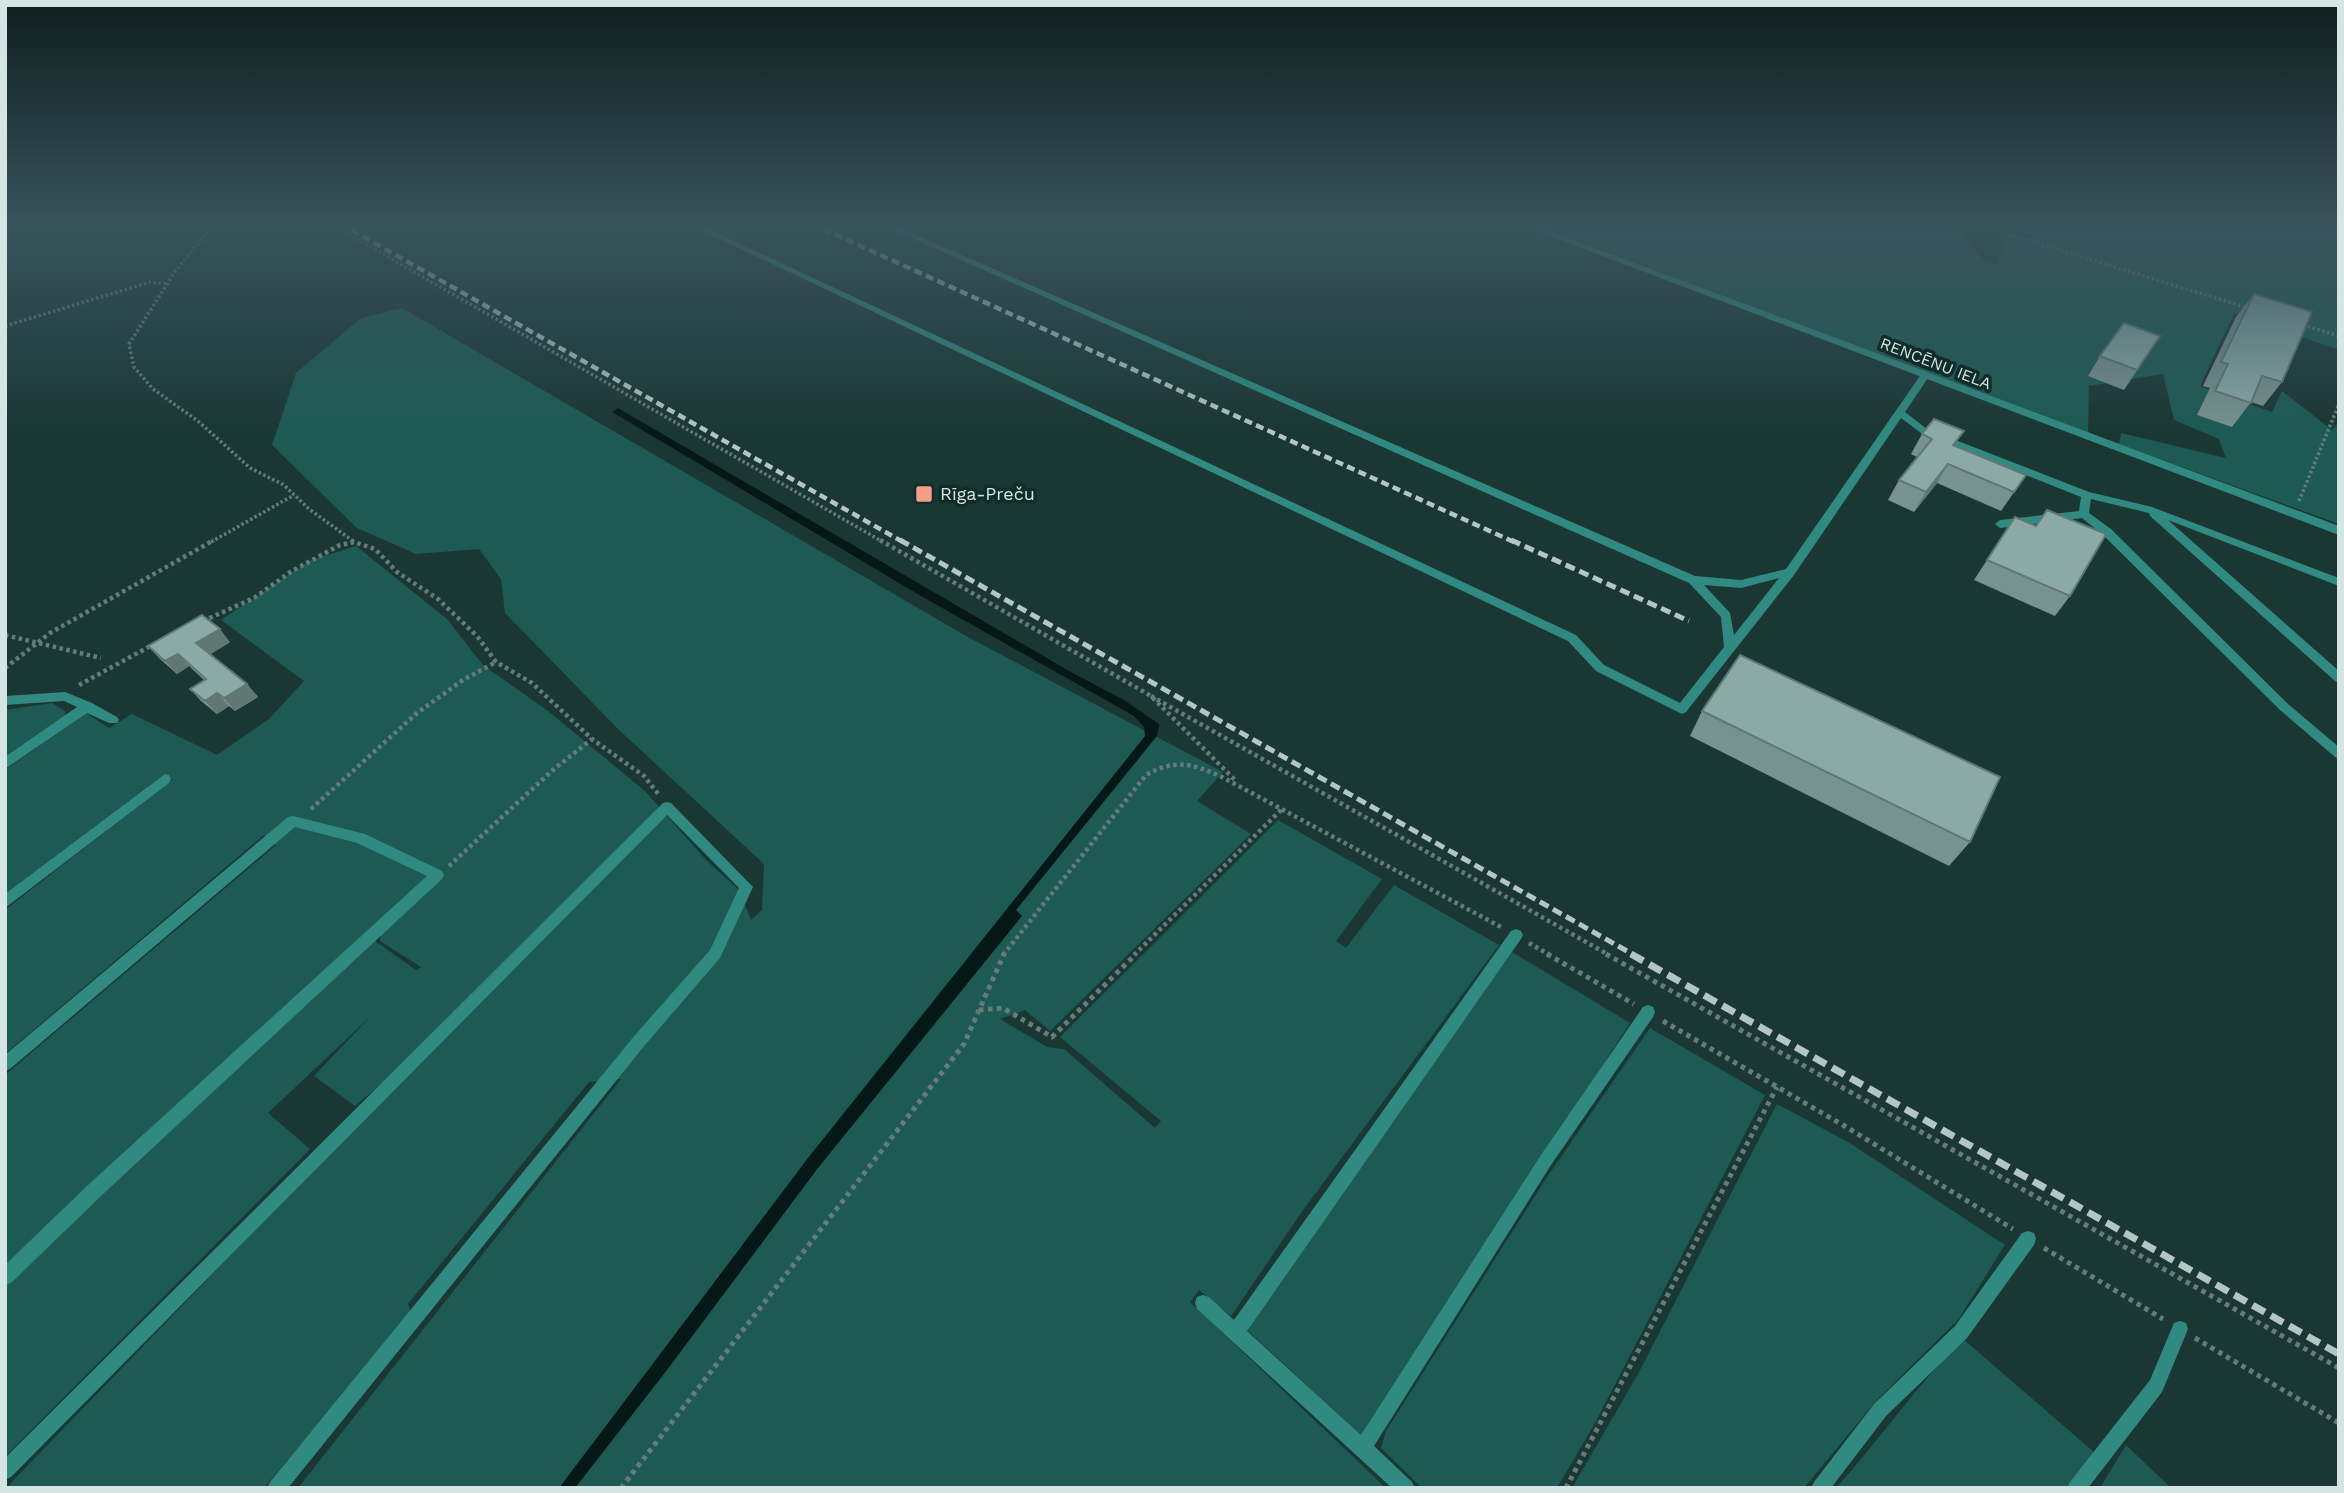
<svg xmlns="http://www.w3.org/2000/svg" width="2344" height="1493" font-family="'Work Sans',sans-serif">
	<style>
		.green { fill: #1d5a54 }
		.water { fill: #061816 }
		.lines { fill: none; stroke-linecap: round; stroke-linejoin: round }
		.path-far2 { stroke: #657c7a; stroke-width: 3.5; stroke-dasharray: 2.5 2.5; stroke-linecap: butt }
		.path-far1 { stroke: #657c7a; stroke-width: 4.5; stroke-dasharray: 3.5 3.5; stroke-linecap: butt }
		.path { stroke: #657c7a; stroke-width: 5; stroke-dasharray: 4.5 4.5; stroke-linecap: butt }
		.lane { fill: #308a81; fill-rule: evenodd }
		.street { fill: #308a81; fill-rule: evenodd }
		.rail-far2 { stroke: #b4c6c4; stroke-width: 4.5; stroke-dasharray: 8 4.5; stroke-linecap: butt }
		.rail-far1 { stroke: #b4c6c4; stroke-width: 5; stroke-dasharray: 10 5; stroke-linecap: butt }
		.rail { stroke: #b4c6c4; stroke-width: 7; stroke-dasharray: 14 7; stroke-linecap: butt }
		.wall { fill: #78928f }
		.shaded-wall { fill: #617774 }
		.building { fill: #8baaa6; stroke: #617774; stroke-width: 2 }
		.poi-dot { fill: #f49e87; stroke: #102d2a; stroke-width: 2.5 }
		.labels { text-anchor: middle; stroke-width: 7; stroke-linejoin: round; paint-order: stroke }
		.far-street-label { font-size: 16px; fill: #d5e5e3; stroke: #102d2a }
		.poi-label { font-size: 18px; fill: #d5e5e3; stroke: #102d2a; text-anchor: start }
	</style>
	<rect width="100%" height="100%" fill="#1b3734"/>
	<path class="green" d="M1534 224H1955L1983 259 1996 264 2004 244 2001 232 2031 241V236L2005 224H2339V350L2234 313 2200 386 2272 412 2282 391 2332 430 2339 422V524L2119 444 2121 433 2226 458 2219 439 2174 420 2163 374 2089 386 2088 434Z
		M402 308 966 636 1223 772 1197 801 1251 834 1050 1031 1025 1010 1000 1019 1047 1047 1064 1049 1155 1128 1161 1121 1060 1037 1278 820 1382 879 1336 941 1346 948 1394 885 1499 945 1301 1213 1231 1316 1199 1290 1190 1302 1386 1488H298L621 1079 589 1082 408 1304 412 1313 264 1488H6L460 1018 355 1106 314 1076 371 1016 268 1113 310 1149 5 1457V1285L375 941 416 970 421 967 380 941 382 919 5 1267V1075L276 845 264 835 5 1054V910L173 779 157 780 5 895V770L86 713 109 728 132 714 217 755 269 719 304 681 221 620 309 561 356 546 447 619 483 665 548 711 645 791 706 860 739 890 751 920 762 910 764 864 618 729 505 613 501 579 479 549 416 554 357 528 272 445 296 373 361 318Z
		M52 703 65 711 66 717 5 759V710Z
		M1512 952 1630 1023 1363 1437 1245 1328Z
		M1650 1028 1765 1095 1594 1425 1557 1488H1422L1381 1448 1386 1431 1545 1180Z
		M1777 1104 1848 1142 2005 1245 1958 1320 1876 1401 1804 1488H1572L1638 1374Z
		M1963 1339 2095 1453 2066 1488H1836C1880 1439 1917 1385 1963 1339Z
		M2126 1445 2171 1488H2100Z"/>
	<path class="water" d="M618 408 1069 671 1124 700 1159 724 1157 736 1016 910 1022 916 818 1168 664 1374 575 1488H559L808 1158 1145 736 1144 727 1134 716 921 596 612 412Z"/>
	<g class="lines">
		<path class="path-far2" d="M214 224 174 273 129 344 134 367 153 389 198 421 250 468 284 485 309 509 353 541
			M331 224 883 542
			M1975 224 2248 308
			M2303 325 2339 336
			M5 326 150 282 167 284
			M2299 501 2339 404
			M211 542 294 495"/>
		<path class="path-far1" d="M880 540 1151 696 1236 781
			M203 621 254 598 292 571 340 545 354 542 375 549 397 572 438 599 477 636 496 662 532 683 592 739 644 776 659 795
			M5 635 101 658
			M5 668 50 633 214 540
			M79 685 154 644
			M1151 696 1609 955
			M311 809 417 713 463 680 496 662
			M449 866 554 769 592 739
			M1529 943 1550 955
			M1003 955 1146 775C1174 759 1191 763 1220 776L1501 927
			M1134 955 1283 808"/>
		<path class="path" d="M1547 954 1634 1004
			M1606 954 2339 1368
			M979 1010 1003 1008 1052 1037 1136 954
			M1663 1021 1843 1125 2013 1229
			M2044 1248 2163 1319
			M2195 1338 2339 1423
			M621 1488 964 1044 1004 954
			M1566 1488 1777 1087"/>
		<path class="lane" d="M688 224H698L1576 635 1604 665 1680 703 1724 647 1721 617 1689 583 880 224H891L1695 576 1741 580 1786 569 1922 373H1928L1930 375 1905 412 1927 429 2089 492 2152 507 2339 578V586L2168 520 2339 671V682L2335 681 2150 516 2149 513 2091 499 2089 513 2111 529 2288 704 2339 747V759L2335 757 2280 710 2103 535 2082 518 2000 528 1995 524 2000 520 2079 511 2081 497 1921 433 1901 418 1794 575 1686 712 1682 714 1596 671 1568 641ZM1779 578 1734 635 1730 613 1704 585 1741 588Z
			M65 692 92 703 117 717 119 720 117 723H109L87 713 5 769V757L77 707 64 701 5 705V696Z
			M165 774 169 775 171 779 169 783 5 908V894Z
			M667 802 671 803 753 887 720 958 645 1045 288 1488H267L270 1482 635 1035 710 950 739 888 667 815 11 1477 5 1480V1458L663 803Z
			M293 816 365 834 442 871 444 875 442 879 100 1197 11 1283 5 1285V1265L88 1185 427 876 357 843 295 827 10 1069 5 1071V1055L288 817Z
			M1516 929 1521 931 1523 935 1521 939 1247 1331 1361 1435 1541 1155 1643 1007 1648 1005 1653 1007 1655 1012 1653 1017 1551 1165 1374 1446 1412 1482 1415 1488H1392L1197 1309 1195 1303 1197 1297 1203 1295 1209 1297 1234 1320 1511 931Z
			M2028 1231 2034 1233 2036 1239 2034 1245 1967 1338 1886 1416 1831 1488H1811L1814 1482 1874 1404 1955 1326 2022 1233Z
			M2180 1321 2186 1323 2188 1329 2162 1392 2088 1488H2067L2070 1482 2150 1380 2174 1323Z"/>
		<path class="street" d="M1518 224H1531L2339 526V535Z"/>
		<path class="rail-far2" d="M341 224 903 542
			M812 224 1514 542"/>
		<path class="rail-far1" d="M900 540 1634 955
			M1511 540 1689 621"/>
		<path class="rail" d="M1631 954 2339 1354"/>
	</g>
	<path class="wall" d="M2254 294 2282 382 2263 406 2251 402 2232 427 2197 415 2210 388 2203 386 2236 317Z
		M2160 336 2124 390 2088 376 2100 356Z
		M1922 434 1955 446 2026 475 2001 511 1937 483 1914 512 1888 500 1899 480 1917 457 1911 454Z
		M2047 510 2070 596 2055 616 1974 580 2015 517 2036 526Z
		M230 642 210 654 247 684 258 697 235 711 229 706 217 714 201 701 190 689 204 680 189 666 177 674 160 659 148 646Z
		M1702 711 1970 842 1949 866 1690 736Z"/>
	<path class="shaded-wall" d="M1948 464 1937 483 1914 512 1926 492Z
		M220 629 230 642 208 656 196 643Z
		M178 654 189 666 177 674 165 661Z
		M247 684 258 697 235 711 224 698Z
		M217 693 229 706 217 714 205 701Z"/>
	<path class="building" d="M2254 294 2312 312 2282 382 2262 376 2251 403 2215 391 2228 364 2221 362Z
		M2124 323 2160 336 2137 370 2100 356Z
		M1934 419 1964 431 1953 445 2026 475 2014 492 1948 464 1926 492 1899 480 1932 439 1922 434Z
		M2047 510 2106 534 2070 596 1987 560 2015 517 2036 526Z
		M202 615 220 629 196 643 247 684 224 698 217 693 205 701 190 689 206 679 178 654 165 661 148 646Z
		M1740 655 2000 777 1970 842 1702 711Z"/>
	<linearGradient id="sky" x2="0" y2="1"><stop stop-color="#0f1e1d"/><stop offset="0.52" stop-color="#39535c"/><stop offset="1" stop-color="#39535c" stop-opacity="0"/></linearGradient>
	<rect width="2344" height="433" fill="url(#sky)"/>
	<rect class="poi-dot" x="915" y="485" width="18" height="18" rx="3.5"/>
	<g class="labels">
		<g class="far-street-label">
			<text transform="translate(1936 363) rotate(21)" y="6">RENCĒNU IELA</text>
		</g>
		<g class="poi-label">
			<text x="940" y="500">Rīga-Preču</text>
		</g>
	</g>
	<rect width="2344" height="1493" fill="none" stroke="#d5e5e3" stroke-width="14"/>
</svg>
